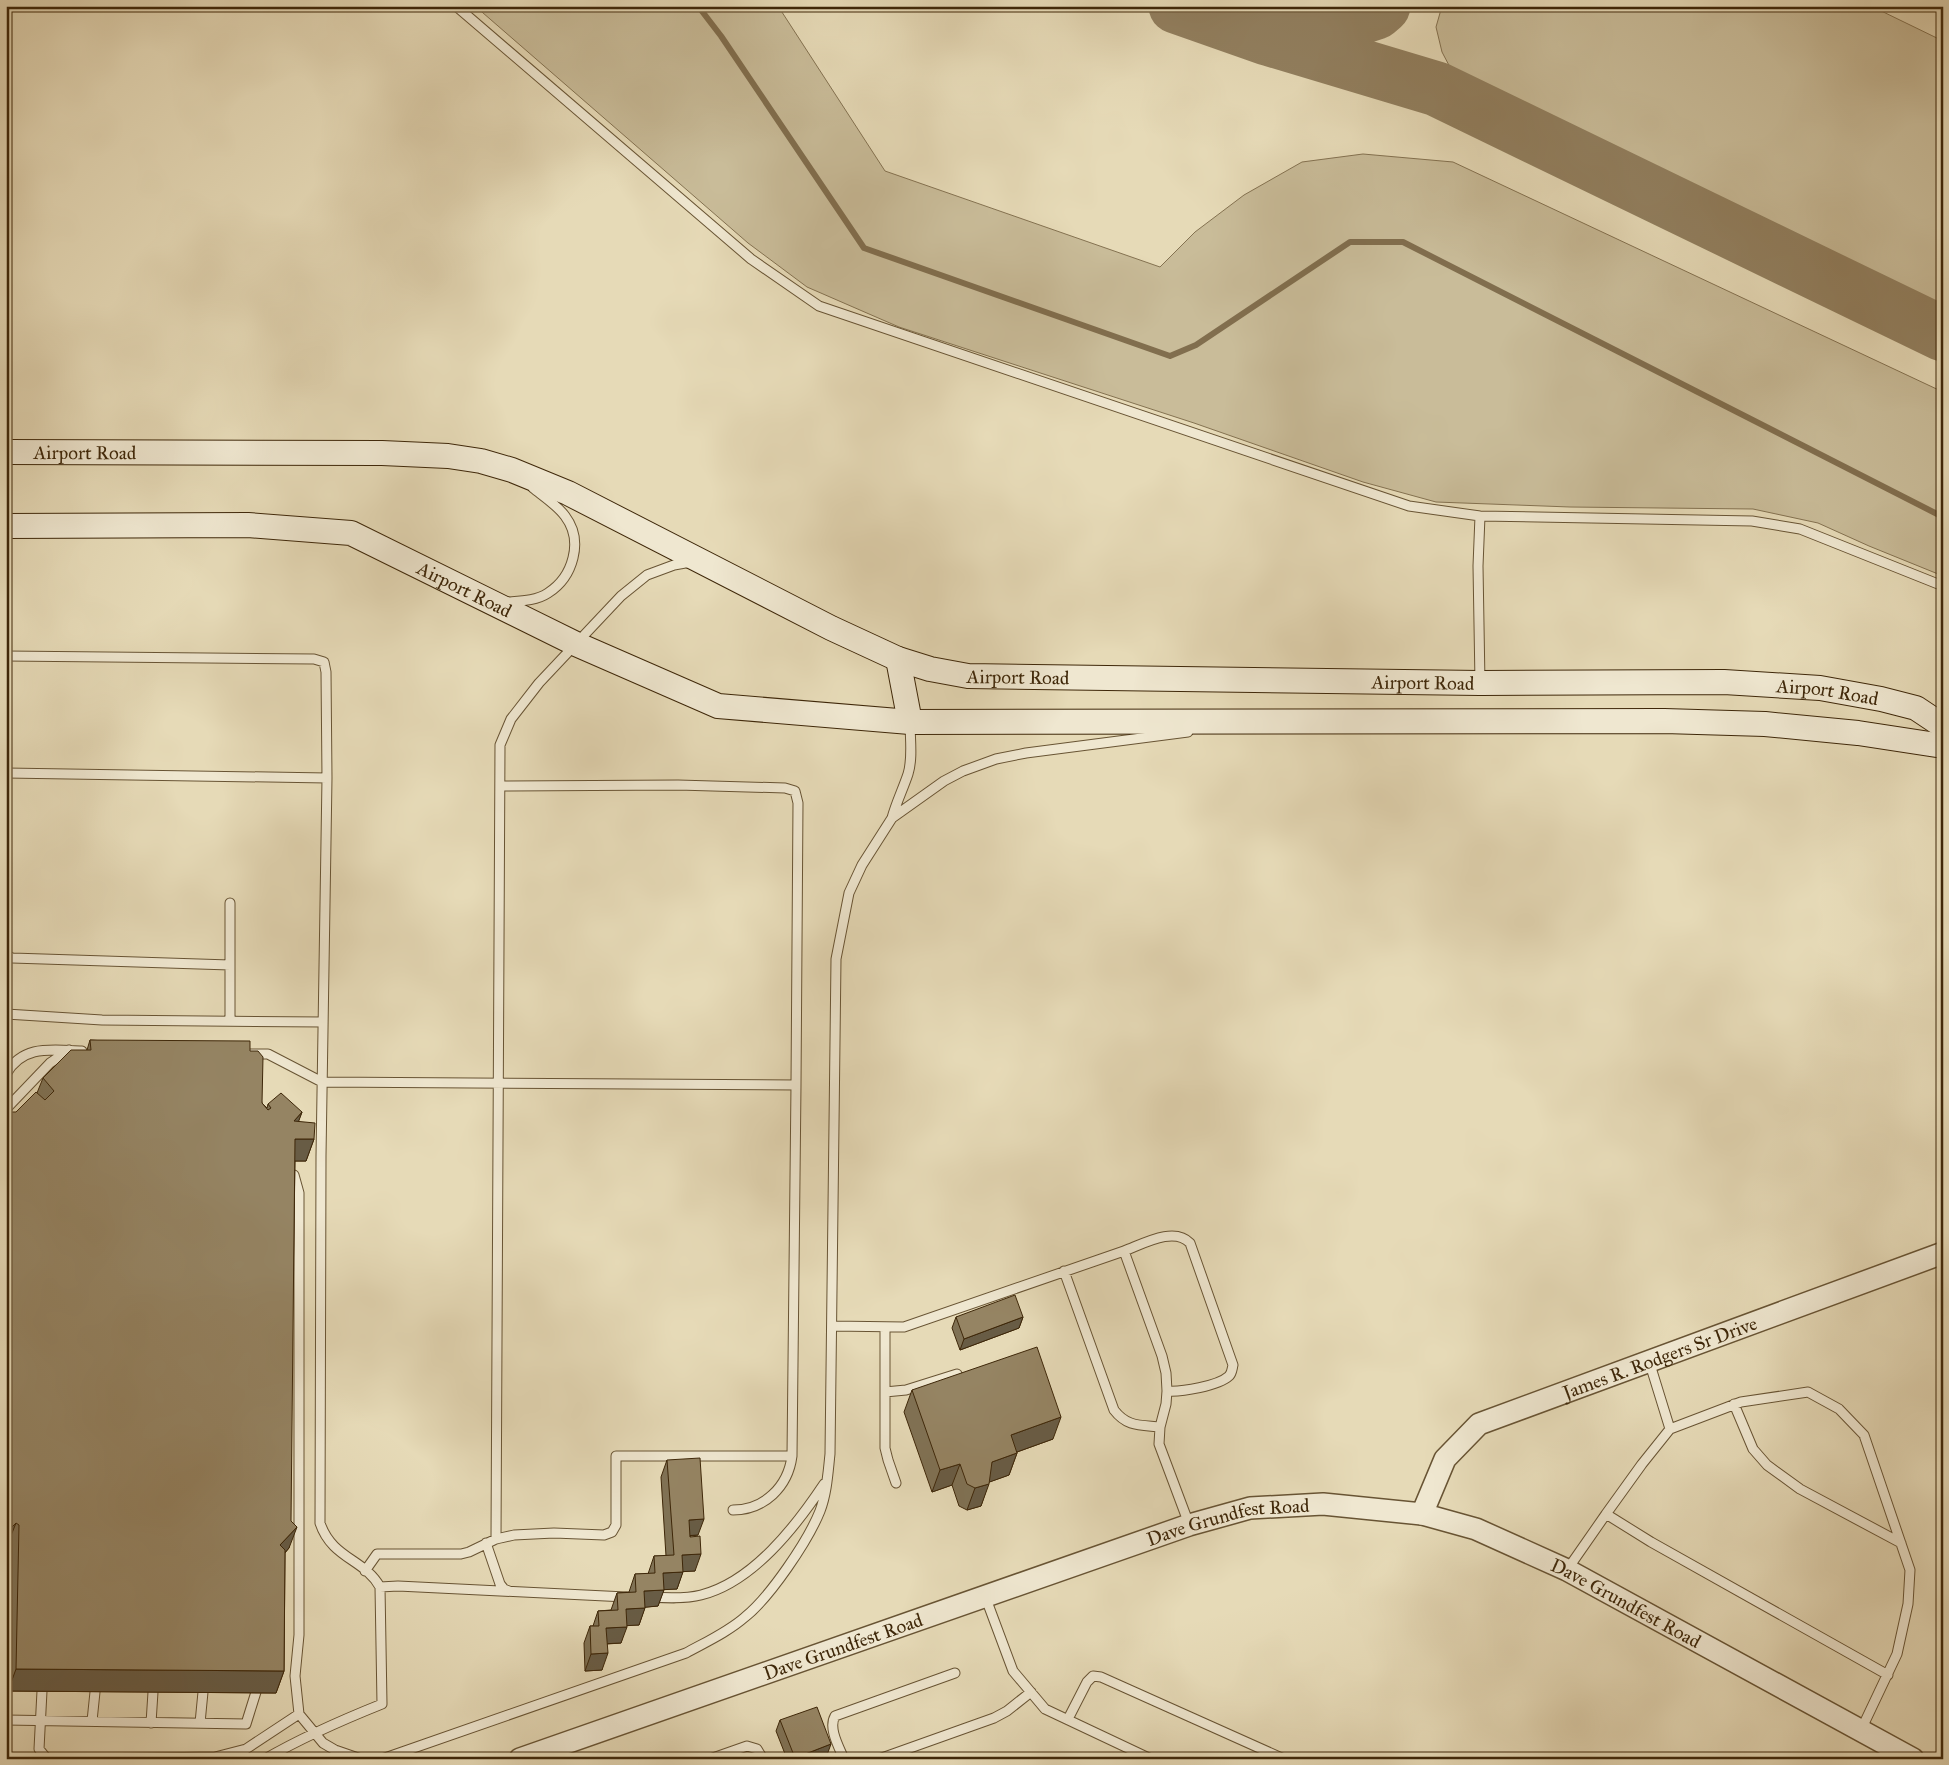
<svg xmlns="http://www.w3.org/2000/svg" width="1949" height="1765" font-family="'IM FELL Great Primer',serif">
	<style>
		.green { fill: #c9bc99; stroke: #847251 }
		.lines { fill: none; stroke-linecap: round; stroke-linejoin: round }
		.stream { stroke: #816e4e; stroke-width: 6 }
		.taxiway { stroke: #928060; stroke-width: 55 }
		.service-casing { stroke: #685434; stroke-width: 11 }
		.tertiary-casing { stroke: #685434; stroke-width: 24 }
		.secondary-casing { stroke: #3e2709; stroke-width: 26 }
		.service { stroke: #efe7d0; stroke-width: 9 }
		.tertiary { stroke: #efe7d0; stroke-width: 21 }
		.secondary { stroke: #efe7d0; stroke-width: 24 }
		.wall { fill: #807255; stroke: #3e2709 }
		.shaded-wall { fill: #685c45; stroke: #3e2709 }
		.building { fill: #958463; stroke: #3e2709 }
		.labels { text-anchor: middle; stroke-width: 4; stroke-linejoin: round; paint-order: stroke }
		.street-label { font-size: 19px; fill: #3e2709; stroke: #efe7d0 }
	</style>
	<rect width="100%" height="100%" fill="#e6dab7"/>
	<filter id="stains"><feTurbulence type="fractalNoise" baseFrequency=".004" numOctaves="4"/><feColorMatrix values="0 0 0 0 .2 0 0 0 0 .09 0 0 0 0 .02 0 0 0 .5 -.17"/></filter>
	<radialGradient id="worn" r=".72"><stop offset=".6" stop-color="#630" stop-opacity="0"/><stop offset="1" stop-color="#630" stop-opacity=".3"/></radialGradient>
	<path class="green" d="M475 6H778L885 171 1160 267 1195 232 1244 195 1302 162 1363 154 1453 162 1943 392V576L1869 546 1818 523 1753 509 1570 507 1436 502 1363 482 1194 423 899 327 807 287 748 243Z
		M1442 6H1871L1943 41V312L1472 89 1452 71 1442 52 1436 27Z"/>
	<g class="lines">
		<path class="stream" d="M698 6 721 36 864 248 1170 356 1196 345 1350 242H1403L1943 517"/>
		<path class="taxiway" d="M1176 6 1267 38 1321 30 1376 12 1383 6
			M1267 38 1437 89 1943 334"/>
		<defs>
			<path id="service" d="M456 6 751 259 819 306 1409 506 1480 516 1752 521 1800 529 1943 586
				M507 602C521 601 536 601 548 593 573 577 584 541 565 516 557 505 543 496 533 488
				M6 656 314 659 324 662 326 672 327 778
				M1480 683 1478 566 1480 516
				M6 773 327 778 321 1156 320 1523C332 1559 365 1559 380 1587L382 1704C342 1720 303 1737 265 1759
				M500 786 678 785 785 788 795 791 798 803 796 1085
				M892 818C896 803 903 789 908 774 913 758 910 739 910 722
				M230 903V1021
				M6 955 12 958 230 965
				M6 1014 102 1020 323 1022
				M250 1054H268L322 1082 796 1085 792 1456H616V1525L612 1532 604 1535 554 1533 514 1535 496 1539 469 1552 461 1554H377L365 1571
				M6 1074C23 1044 52 1050 82 1051
				M6 1109 50 1063 69 1050
				M294 1175 299 1193V1635L295 1676 299 1714 323 1743 335 1750 361 1759
				M1124 1251C1143 1244 1174 1226 1190 1243L1233 1365C1232 1369 1232 1373 1229 1376 1218 1386 1182 1392 1167 1391
				M1064 1271 1114 1410C1127 1427 1140 1425 1160 1427
				M832 1326 904 1327 1124 1251 1162 1356 1166 1373 1167 1391 1166 1404 1160 1427 1159 1444 1189 1524
				M885 1327V1448L888 1460 896 1483
				M1649 1361 1670 1429 1741 1402 1808 1392 1839 1409 1864 1435 1910 1570 1908 1604 1897 1654 1861 1730
				M885 1392 906 1390 957 1374
				M1734 1404 1753 1449 1767 1465 1800 1489 1901 1543
				M1670 1429 1642 1464 1606 1514 1651 1542 1888 1675
				M733 1510C764 1510 788 1487 792 1456
				M496 1539 500 745 511 719 539 683 621 596 647 575 674 565 691 562
				M486 1543 500 1584 504 1589 509 1591
				M1567 1570 1606 1514
				M380 1587 398 1586 626 1597
				M985 1596 1013 1671 1045 1709 1151 1759
				M651 1597C667 1598 685 1599 701 1595 753 1582 796 1526 824 1484
				M42 1691 39 1749 47 1759
				M1068 1719 1087 1682 1093 1676 1101 1677 1284 1759
				M6 1720 246 1724 256 1692
				M92 1721 95 1692
				M151 1723 153 1692
				M200 1723 203 1692
				M90 1759 215 1757 246 1749 299 1714
				M382 1759 686 1653C706 1642 728 1632 745 1617 770 1597 808 1541 820 1511 827 1493 828 1472 830 1454L836 959 849 893 862 865 892 818 944 781 963 771 996 759 1026 753 1188 732
				M710 1759 747 1746 757 1749 763 1759
				M844 1759C839 1747 828 1728 835 1716L955 1673
				M879 1759 994 1718 1007 1711 1031 1692"/>
			<g id="tertiary">
				<path id="s1" d="M1422 1514 1445 1459 1479 1424 1943 1253"/>
				<path id="s2" d="M520 1759 1189 1525 1250 1508 1323 1504 1422 1514 1476 1529 1567 1570 1913 1759"/>
			</g>
			<g id="secondary">
				<path id="s3" d="M6 452 382 453 448 456 481 461 512 470 568 493 831 628 898 659 930 669 968 676 1480 683 1724 682 1820 688 1881 699 1916 708 1943 726"/>
				<path id="s4" d="M6 526 248 525 351 533 576 644 718 706 910 722 1664 721 1765 724 1858 733 1943 746"/>
				<path d="M898 659 910 722"/>
			</g>
		</defs>
		<use href="#service" class="service-casing"/>
		<use href="#tertiary" class="tertiary-casing"/>
		<use href="#secondary" class="secondary-casing"/>
		<use href="#service" class="service"/>
		<use href="#tertiary" class="tertiary"/>
		<use href="#secondary" class="secondary"/>
	</g>
	<path class="wall" d="M90 1040 250 1051 262 1103 267 1108 268 1104 302 1112 298 1122 314 1139 306 1161H295L289 1548 285 1553 284 1671 276 1693 8 1691 11 1547 8 1545 6 1548 16 1112 37 1093 43 1078 87 1050Z
		M956 1317H1023L1019 1328 960 1350 952 1328Z
		M912 1390 1053 1439 1017 1452V1453L1009 1475 989 1482 981 1506 967 1510 959 1506 952 1485 932 1492 904 1412Z
		M667 1460 698 1535 690 1536 695 1571H683L677 1589H664L658 1606 645 1607 639 1625H626L621 1643 607 1644 602 1670 585 1671 584 1643 590 1626H593L598 1611 611 1610 617 1593 629 1592 635 1574H648L654 1556H666L661 1477Z
		M780 1720 827 1755 817 1759H787L776 1731Z"/>
	<path class="shaded-wall" d="M302 1112 294 1134V1121Z
		M295 1139H314L306 1161H287Z
		M1023 1317 1019 1328 960 1350 964 1339Z
		M1061 1417 1053 1439 1003 1457 1011 1435Z
		M1017 1453 1009 1475 984 1484 992 1462Z
		M960 1464 952 1485 932 1492 940 1470Z
		M989 1484 981 1506 967 1510 975 1488Z
		M704 1519 698 1535 683 1536 689 1520Z
		M16 1523 6 1548V1537L10 1529Z
		M297 1527 289 1548 272 1567 280 1545Z
		M701 1554 695 1571 676 1572 682 1555Z
		M683 1572 677 1589 657 1590 663 1573Z
		M664 1590 658 1606 638 1608 644 1591Z
		M645 1608 639 1625 620 1626 626 1609Z
		M627 1627 621 1643 600 1644 606 1628Z
		M608 1653 602 1670 585 1671 591 1654Z
		M16 1669 284 1671 276 1693 8 1691Z
		M831 1744 827 1755 817 1759H794L795 1758Z"/>
	<path class="building" d="M90 1040 250 1041V1051H258L263 1057 262 1103 268 1110 271 1108 268 1104 281 1093 302 1112 294 1121 315 1123 314 1139H295L291 1521 297 1527 280 1545 285 1550 284 1671 16 1669 19 1525 16 1523 10 1529 12 1531 6 1537V1112H16L36 1092 45 1100 54 1091 43 1078 71 1050H91Z
		M1015 1295 1023 1317 964 1339 956 1317Z
		M1037 1347 1061 1417 1011 1435 1017 1453 992 1462 989 1484 975 1488 967 1484 960 1464 940 1470 912 1390Z
		M700 1458 704 1519 689 1520 690 1537 700 1536 701 1554 682 1555 683 1572 663 1573 664 1590 644 1591 645 1608 626 1609 627 1627 606 1628 608 1653 591 1654 590 1626H599L598 1611 618 1610 617 1593 636 1592 635 1574 655 1573 654 1556 674 1555 667 1460Z
		M817 1707 831 1744 795 1758 780 1720Z"/>
	<g class="labels">
		<g class="street-label">
			<text dy="7" stroke="none"><textPath href="#s3" startOffset="79">Airport Road</textPath></text>
			<text dy="7" stroke="none"><textPath href="#s4" startOffset="472">Airport Road</textPath></text>
			<text dy="7" stroke="none"><textPath href="#s3" startOffset="1060">Airport Road</textPath></text>
			<text dy="7" stroke="none"><textPath href="#s3" startOffset="1465">Airport Road</textPath></text>
			<text dy="7" stroke="none"><textPath href="#s3" startOffset="1870">Airport Road</textPath></text>
			<text dy="7" stroke="none"><textPath href="#s1" startOffset="301">James R. Rodgers Sr Drive</textPath></text>
			<text dy="7" stroke="none"><textPath href="#s2" startOffset="748">Dave Grundfest Road</textPath></text>
			<text dy="7" stroke="none"><textPath href="#s2" startOffset="1168">Dave Grundfest Road</textPath></text>
			<text dy="7" stroke="none"><textPath href="#s2" startOffset="342">Dave Grundfest Road</textPath></text>
		</g>
	</g>
	<rect width="1949" height="1765" fill="none" stroke="#e6dab7" stroke-width="25"/>
	<rect x="8" y="8" width="1934" height="1750" fill="none" stroke="#3e2709" stroke-width="2.5"/>
	<rect x="12" y="12" width="1924" height="1740" fill="none" stroke="#3e2709"/>
	<rect width="100%" height="100%" filter="url(#stains)"/>
	<rect width="100%" height="100%" fill="url(#worn)"/>
</svg>
